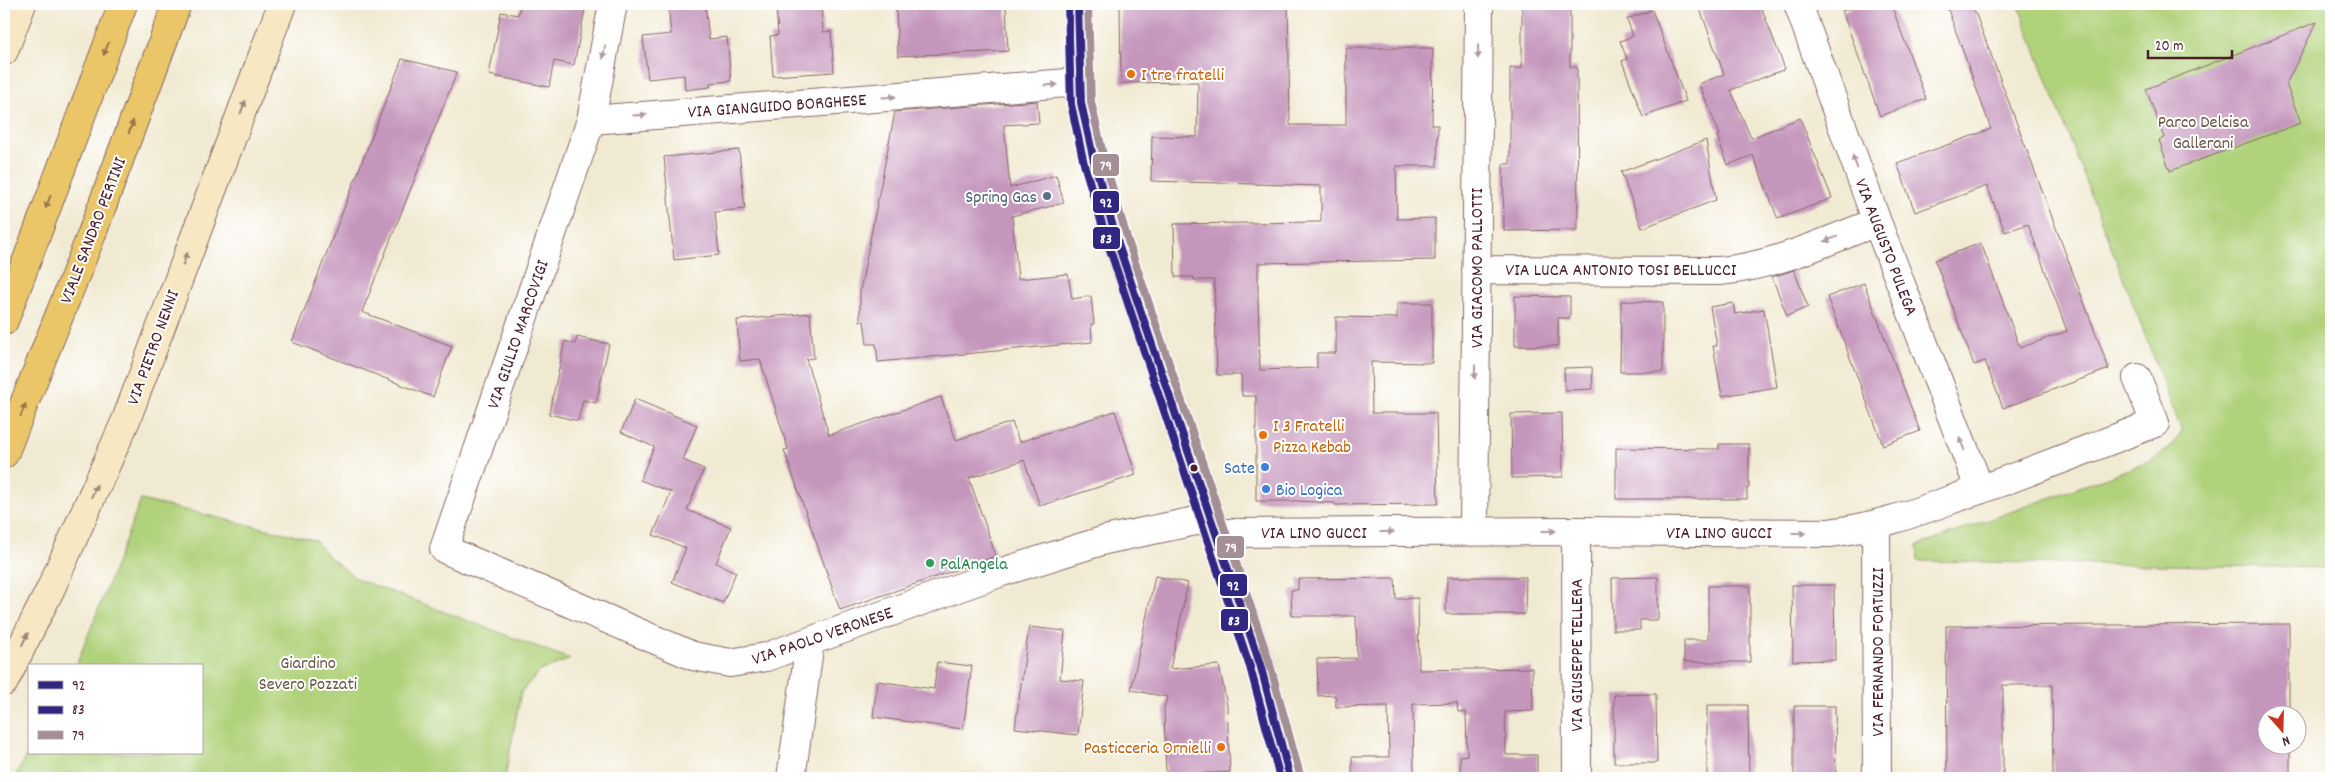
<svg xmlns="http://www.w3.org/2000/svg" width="2335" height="782" font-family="Dekko,sans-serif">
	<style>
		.green { fill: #b0d27a; stroke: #7d7852 }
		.building { fill: #c596bc }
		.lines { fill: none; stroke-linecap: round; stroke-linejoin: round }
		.street-casing { stroke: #846665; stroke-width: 30 }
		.secondary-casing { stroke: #846665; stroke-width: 30 }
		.highway-casing { stroke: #846665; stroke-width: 30 }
		.street { stroke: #fff; stroke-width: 28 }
		.secondary { stroke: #f7e8c3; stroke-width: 28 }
		.highway { stroke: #ebc669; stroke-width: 28 }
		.bus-1-casing { stroke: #fff; stroke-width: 11 }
		.bus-2-casing { stroke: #fff; stroke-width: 11 }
		.bus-3-casing { stroke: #fff; stroke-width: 11 }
		.bus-1 { stroke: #312783; stroke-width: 8 }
		.bus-2 { stroke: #312783; stroke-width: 8 }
		.bus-3 { stroke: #a48f95; stroke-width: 8 }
		.oneway { fill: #9a724a }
		.oneway2 { fill: #ae9aa0 }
		.oneway3 { fill: #a08477 }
		.food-dot { fill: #e8710a; stroke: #fff; stroke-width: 2 }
		.service-dot { fill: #5c6f8a; stroke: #fff; stroke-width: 2 }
		.shop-dot { fill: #3f7fe0; stroke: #fff; stroke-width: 2 }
		.bus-dot { fill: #4a1f2b; stroke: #fff; stroke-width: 2 }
		.leisure-dot { fill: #2e9e5b; stroke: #fff; stroke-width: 2 }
		.labels { text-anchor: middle; stroke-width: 4; stroke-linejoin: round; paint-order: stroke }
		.food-label { font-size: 18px; fill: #c56008; stroke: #fff; text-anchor: start }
		.street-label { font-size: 18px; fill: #4a1f2b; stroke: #fff }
		.park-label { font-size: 18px; fill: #695543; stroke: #fff }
		.service-label { font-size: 18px; fill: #4e5e75; stroke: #fff; text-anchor: end }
		.shop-label { font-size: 18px; fill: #366cbe; stroke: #fff; text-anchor: end }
		.leisure-label { font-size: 18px; fill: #27864d; stroke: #fff; text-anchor: start }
		.line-badge { stroke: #fff; stroke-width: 2 }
		.badge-label { font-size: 14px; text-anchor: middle; font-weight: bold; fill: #fff }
	</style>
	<rect width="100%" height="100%" fill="#fff"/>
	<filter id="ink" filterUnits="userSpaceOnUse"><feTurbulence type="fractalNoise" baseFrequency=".02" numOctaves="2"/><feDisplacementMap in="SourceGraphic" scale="10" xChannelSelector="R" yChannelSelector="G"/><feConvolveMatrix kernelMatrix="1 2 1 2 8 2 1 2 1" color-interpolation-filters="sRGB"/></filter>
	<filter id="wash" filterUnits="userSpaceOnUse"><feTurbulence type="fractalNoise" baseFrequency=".0096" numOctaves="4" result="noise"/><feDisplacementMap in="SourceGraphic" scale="20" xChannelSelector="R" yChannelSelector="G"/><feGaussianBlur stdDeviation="1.12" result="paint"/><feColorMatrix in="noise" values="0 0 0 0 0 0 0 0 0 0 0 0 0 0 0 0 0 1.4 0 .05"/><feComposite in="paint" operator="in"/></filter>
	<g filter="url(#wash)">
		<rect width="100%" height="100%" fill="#f1ead2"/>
		<path class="green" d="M2018 4H2331V568L1918 561 1917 546 2151 461 2171 447 2182 432Z
			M141 500 315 540 328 556 357 579 570 659 540 671 521 692 505 778H14L29 751V753H201V666H76Z"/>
		<g id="blocks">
			<path class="building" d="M521 4H586L574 65 554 61 549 87 489 75 501 12 518 15Z
				M668 4H705L709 39 727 37 731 81 710 83V87L685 90 684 75 648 79 643 37 671 34Z
				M776 4H821L823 32 831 31 834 72 773 76 770 36 778 35Z
				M896 4H1006L1008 51 898 56Z
				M1120 4H1288L1290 125H1346V48H1433L1432 125H1438L1437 166H1396L1397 219 1435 218V260L1258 263V296L1260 370 1317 368V353H1336V317L1397 318V303H1432V363L1371 362 1372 413H1436L1438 504 1335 505V503L1298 501H1256V396H1242L1241 375H1217L1214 280H1194V277H1175L1174 224 1321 222V186L1151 181 1152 136 1197 137 1198 82 1121 83Z
				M1522 4H1570V67H1577L1578 230 1504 231 1503 164H1510V68H1522Z
				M1715 4H1760L1785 69 1731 90 1751 138 1800 118 1832 198 1778 219 1753 155 1728 165 1717 136 1720 135 1699 84 1724 74 1700 9Z
				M1863 4H1891L1926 99 1880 116 1842 11Z
				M1946 4H1972L2109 369 2003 408 1985 361 1974 365 1935 260 1981 243 2020 348 2067 331 2028 224 2005 232 1987 186 1915 212 1897 163 1991 129Z
				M1652 10 1686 101 1643 117 1622 61 1627 59 1620 41 1633 36 1627 19Z
				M2317 22 2286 84 2301 123 2170 171 2159 140 2164 138 2146 89Z
				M402 59 457 72 362 312 452 346 433 397 292 342Z
				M1037 101 1039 123 1004 125 1010 188 1056 175 1064 203 1012 216 1018 279 1068 274 1072 299 1091 296 1094 324H1091L1092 342 878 362 876 344H867L864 321H860V291L895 112Z
				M1706 140 1716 200 1642 228 1621 172Z
				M739 150 745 209 715 212 719 255 674 260 664 157Z
				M1794 270 1808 307 1787 316 1772 277Z
				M1864 283 1920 431 1883 445 1827 297Z
				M1515 296 1570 297V318H1558V346H1515Z
				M1621 301 1663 302V372H1620Z
				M1733 303 1735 314 1764 309 1777 387 1722 396 1713 346H1717L1710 307Z
				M810 313 814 358 806 359 829 435 941 397 956 440 1012 422 1019 442 1115 411 1136 475 1040 506 1024 460 969 478 996 556 840 610 784 450 788 449 760 359 740 361 737 320Z
				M577 337 609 344 596 403 583 400 578 421 549 414 565 341 575 344Z
				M1592 367 1593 389 1565 390 1564 368Z
				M635 399 697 425 683 460 704 469 687 510 731 527 716 563 736 572 723 603 672 582 686 548 653 535 671 492 640 480 654 447 621 432Z
				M1562 413 1563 477 1512 478 1511 414Z
				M1719 444H1749V488H1747V499H1616V448L1719 449Z
				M1155 576 1188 583 1170 669 1219 665 1227 705 1230 772 1166 775 1164 709 1167 697 1131 690Z
				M1447 577H1526L1525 614H1446Z
				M1658 577V620H1640V630H1613L1612 578Z
				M1395 578 1396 599 1418 598 1419 670 1532 668 1533 711 1505 712 1506 755H1537V778H1461L1460 756 1467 755 1466 712H1458L1457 703 1413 704 1414 778H1352V757H1389L1388 706 1336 707 1335 695 1318 696 1317 659 1357 658 1356 616H1292L1291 590H1298V579Z
				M1792 585H1834L1835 660 1793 661Z
				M1708 586H1750V662H1684V640H1708Z
				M2289 624V714H2268V744H2290V778H2053L2052 685H2003V778H1947L1946 626Z
				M1029 627 1065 631 1060 679 1084 681 1078 735 1015 728Z
				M937 662 972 666 963 729 873 717 877 681 934 689Z
				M1656 694 1657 763H1614V695Z
				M1707 705H1748L1749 778H1707Z
				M1794 706H1835L1836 778H1794Z"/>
		</g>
	</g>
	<g filter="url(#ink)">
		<use href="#blocks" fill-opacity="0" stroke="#846665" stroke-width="1"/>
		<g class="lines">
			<defs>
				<path id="street" d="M613 4 591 120 444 549 693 656 730 663 766 657 1002 572 1105 540 1210 518
					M1798 4 1877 222 1980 490
					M591 120 1080 82
					M1476 270 1720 271C1775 266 1826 241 1877 222
					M1876 526 1877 778
					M1474 531 1479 4
					M1576 531 1577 778
					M1215 533 1576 531 1829 533C1872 528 1912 514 1953 499 2021 476 2088 449 2155 423L2137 378
					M791 778 810 642"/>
				<path id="secondary" d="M1078 4 1081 103 1094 161 1118 244 1260 664 1290 778
					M4 51 22 4
					M4 682 51 588 126 420 282 4"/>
				<path id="highway" d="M4 321 123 4
					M4 454 91 236 177 4"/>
			</defs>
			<use href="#street" class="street-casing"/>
			<use href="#secondary" class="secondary-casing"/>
			<use href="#highway" class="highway-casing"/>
			<use href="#street" class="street"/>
			<use href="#secondary" class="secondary"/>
			<use href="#highway" class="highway"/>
			<defs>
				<path id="bus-1" d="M1078 4 1081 103 1094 161 1118 244 1260 664 1290 778"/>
				<path id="bus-2" d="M1068 4 1071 104 1084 164 1109 247 1250 667 1280 778"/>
				<path id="bus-3" d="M1088 4 1091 102 1104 159 1128 241 1269 661 1300 775"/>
			</defs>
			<use href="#bus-1" class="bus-1-casing"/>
			<use href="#bus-2" class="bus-2-casing"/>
			<use href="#bus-3" class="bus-3-casing"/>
			<use href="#bus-1" class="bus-1"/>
			<use href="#bus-2" class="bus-2"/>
			<use href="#bus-3" class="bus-3"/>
		</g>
		<defs><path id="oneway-solid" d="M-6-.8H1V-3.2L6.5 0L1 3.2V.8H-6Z" transform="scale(1.25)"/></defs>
		<g class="oneway">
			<use href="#oneway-solid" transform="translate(106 49) rotate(111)"/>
			<use href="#oneway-solid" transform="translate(131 127) rotate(-70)"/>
			<use href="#oneway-solid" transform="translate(48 202) rotate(111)"/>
			<use href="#oneway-solid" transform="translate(23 410) rotate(-69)"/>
		</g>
		<g class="oneway2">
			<use href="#oneway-solid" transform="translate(604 52) rotate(100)"/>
			<use href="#oneway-solid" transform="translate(1478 52) rotate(91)"/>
			<use href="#oneway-solid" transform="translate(1051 85) rotate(-4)"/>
			<use href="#oneway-solid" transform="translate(889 97) rotate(-4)"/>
			<use href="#oneway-solid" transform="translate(640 115) rotate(-4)"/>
			<use href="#oneway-solid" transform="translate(1855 162) rotate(-110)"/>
			<use href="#oneway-solid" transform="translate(1831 239) rotate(159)"/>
			<use href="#oneway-solid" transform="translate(1475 372) rotate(90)"/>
			<use href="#oneway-solid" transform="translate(1962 444) rotate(-111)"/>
			<use href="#oneway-solid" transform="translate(1549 531)"/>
			<use href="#oneway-solid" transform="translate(1387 532)"/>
			<use href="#oneway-solid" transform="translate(1799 533)"/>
		</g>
		<g class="oneway3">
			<use href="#oneway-solid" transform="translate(243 107) rotate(-69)"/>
			<use href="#oneway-solid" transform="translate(185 259) rotate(-69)"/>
			<use href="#oneway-solid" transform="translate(94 491) rotate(-66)"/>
			<use href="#oneway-solid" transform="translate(25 639) rotate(-64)"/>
		</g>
	</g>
	<g class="food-dot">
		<circle cx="1131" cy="74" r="5"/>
		<circle cx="1263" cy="435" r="5"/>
		<circle cx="1221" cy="747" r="5"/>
	</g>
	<circle class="service-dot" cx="1047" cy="196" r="5"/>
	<g class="shop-dot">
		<circle cx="1265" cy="467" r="5"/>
		<circle cx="1266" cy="489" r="5"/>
	</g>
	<circle class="bus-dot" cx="1194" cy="468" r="4.5"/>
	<circle class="leisure-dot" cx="930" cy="563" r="5"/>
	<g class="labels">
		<g class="food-label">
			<text x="1141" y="80">I tre fratelli</text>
			<text x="1273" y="431">I 3 Fratelli<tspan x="1273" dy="21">Pizza Kebab</tspan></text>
			<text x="1211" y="753" text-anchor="end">Pasticceria Ornielli</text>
		</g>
		<g class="street-label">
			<text transform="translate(777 105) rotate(-4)" y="6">VIA GIANGUIDO BORGHESE</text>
			<text transform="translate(92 230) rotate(-69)" y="6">VIALE SANDRO PERTINI</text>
			<text transform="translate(1887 247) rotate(69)" y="6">VIA AUGUSTO PULEGA</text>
			<text transform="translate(1476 268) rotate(-90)" y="6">VIA GIACOMO PALLOTTI</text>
			<text x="1621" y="275">VIA LUCA ANTONIO TOSI BELLUCCI</text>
			<text transform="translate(517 334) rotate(-71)" y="6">VIA GIULIO MARCOVIGI</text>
			<text transform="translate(152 347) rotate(-70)" y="6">VIA PIETRO NENNI</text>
			<text x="1314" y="538">VIA LINO GUCCI</text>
			<text x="1719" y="538">VIA LINO GUCCI</text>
			<text transform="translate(822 635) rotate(-19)" y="6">VIA PAOLO VERONESE</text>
			<text transform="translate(1877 652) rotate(-90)" y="6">VIA FERNANDO FORTUZZI</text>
			<text transform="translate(1576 655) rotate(-90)" y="6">VIA GIUSEPPE TELLERA</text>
		</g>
		<g class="park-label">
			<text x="2203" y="127">Parco Delcisa<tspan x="2203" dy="21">Gallerani</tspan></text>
			<text x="308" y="668">Giardino<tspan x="308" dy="21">Severo Pozzati</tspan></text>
		</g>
		<g class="service-label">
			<text x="1037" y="202">Spring Gas</text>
		</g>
		<g class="shop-label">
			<text x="1255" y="473">Sate</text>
			<text x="1276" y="495" text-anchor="start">Bio Logica</text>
		</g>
		<g class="leisure-label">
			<text x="940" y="569">PalAngela</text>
		</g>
	</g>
	<g class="line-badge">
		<rect x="1092" y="153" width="28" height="24" rx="5" fill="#a48f95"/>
		<rect x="1092" y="190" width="28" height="24" rx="5" fill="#312783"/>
		<rect x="1092" y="226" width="29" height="24" rx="5" fill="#312783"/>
		<rect x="1216" y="535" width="29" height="24" rx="5" fill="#a48f95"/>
		<rect x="1219" y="573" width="29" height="24" rx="5" fill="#312783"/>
		<rect x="1220" y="608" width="29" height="24" rx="5" fill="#312783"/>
	</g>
	<g class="badge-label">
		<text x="1106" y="170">79</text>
		<text x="1106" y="207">92</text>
		<text x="1106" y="243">83</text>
		<text x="1231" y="552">79</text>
		<text x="1233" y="590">92</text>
		<text x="1234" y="625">83</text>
	</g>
	<rect width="2335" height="782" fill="none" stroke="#fff" stroke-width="20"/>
	<rect x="28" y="664" width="175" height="90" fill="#ffffff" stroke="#b7a5aa"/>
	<rect x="38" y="681" width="25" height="8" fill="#312783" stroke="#b7a5aa"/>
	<text x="72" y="690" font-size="15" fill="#4a1f2b">92</text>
	<rect x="38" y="706" width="25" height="8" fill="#312783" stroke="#b7a5aa"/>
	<text x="72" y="714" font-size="15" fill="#4a1f2b">83</text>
	<rect x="38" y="731" width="25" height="8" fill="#a48f95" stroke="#b7a5aa"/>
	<text x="72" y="740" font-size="15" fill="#4a1f2b">79</text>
	<g transform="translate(2282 730) rotate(160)"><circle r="24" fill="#ffffff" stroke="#b7a5aa"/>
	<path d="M0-4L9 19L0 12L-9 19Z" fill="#c8321e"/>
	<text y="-8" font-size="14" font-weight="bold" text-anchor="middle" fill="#4a1f2b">N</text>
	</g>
	<path d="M2148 50v8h84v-8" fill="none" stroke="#4a1f2b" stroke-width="2.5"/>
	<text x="2155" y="50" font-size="15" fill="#4a1f2b" stroke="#ffffff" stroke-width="4" paint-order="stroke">20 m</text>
</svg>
